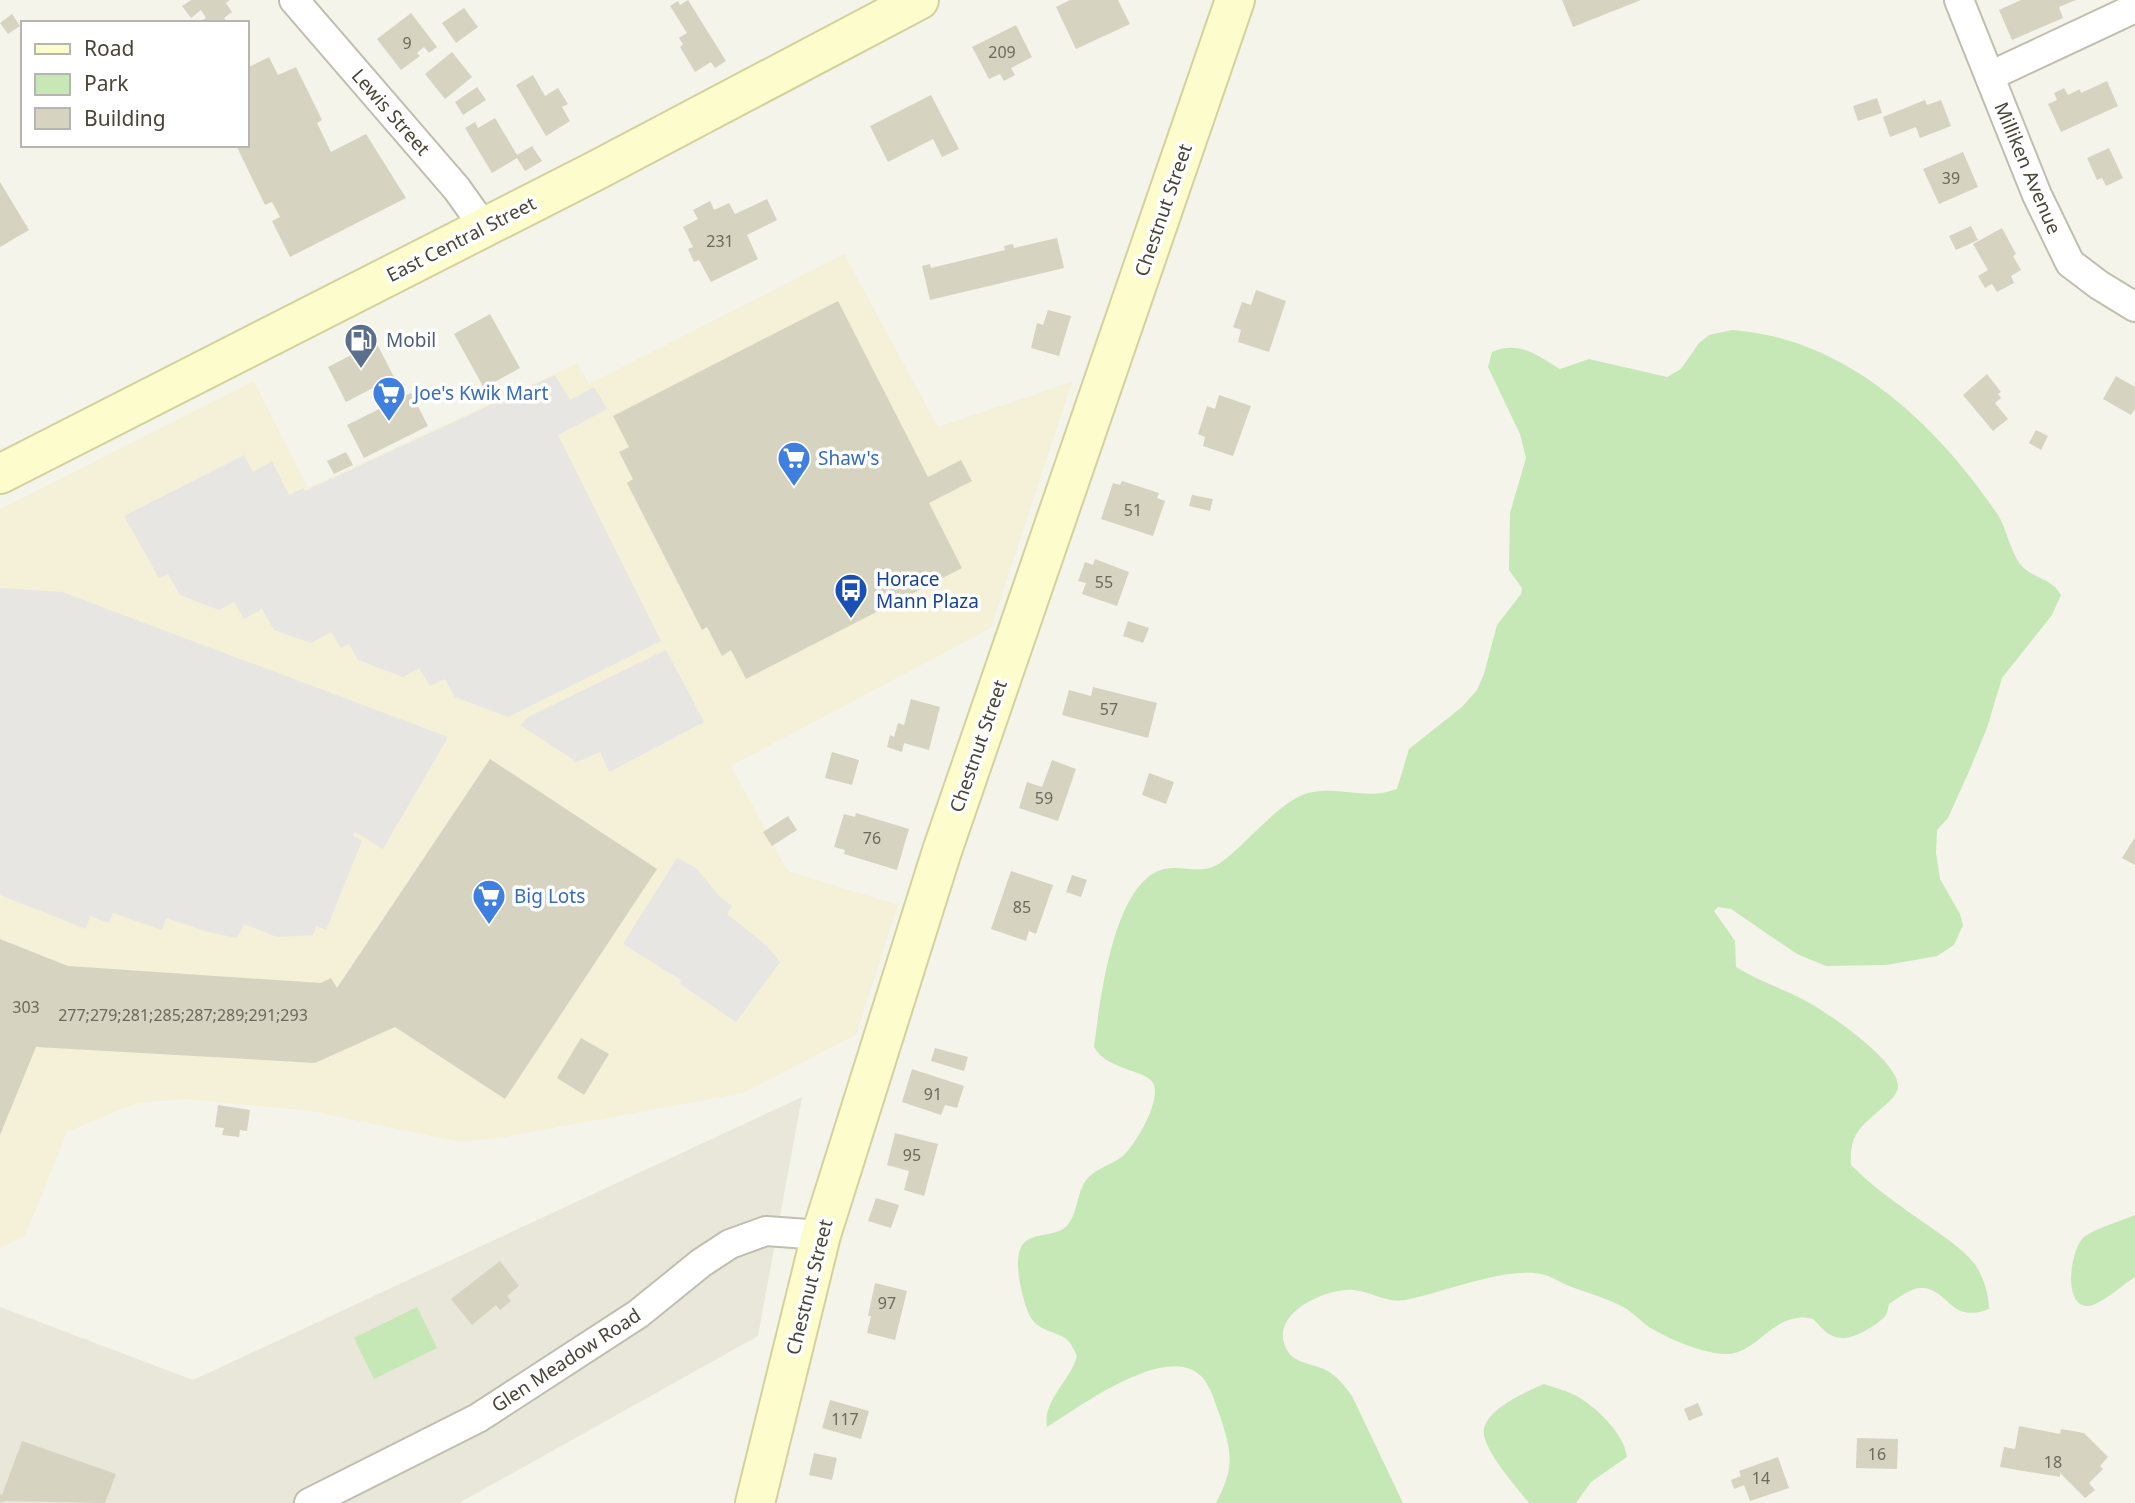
<svg xmlns="http://www.w3.org/2000/svg" width="2135" height="1503" font-family="'Noto Sans',sans-serif">
	<style>
		.residential { fill: #e9e7d9 }
		.commercial { fill: #f5f0d8 }
		.green { fill: #c6e7b6 }
		.parking { fill: #e7e6e2 }
		.building { fill: #d6d3c1 }
		.lines { fill: none; stroke-linecap: round; stroke-linejoin: round }
		.street-casing { stroke: #c0beae; stroke-width: 32 }
		.secondary-casing { stroke: #d3d19c; stroke-width: 42 }
		.street { stroke: #fff; stroke-width: 28 }
		.secondary { stroke: #fdfccd; stroke-width: 38 }
		.labels { text-anchor: middle; stroke-width: 7; stroke-linejoin: round; paint-order: stroke }
		.number-label { font-size: 16px; fill: #6c695b }
		.street-label { font-size: 19px; fill: #494639; stroke: #fff }
		.service-label { font-size: 19px; fill: #4e5e75; stroke: #fff; text-anchor: start }
		.shop-label { font-size: 19px; fill: #366cbe; stroke: #fff; text-anchor: start }
		.transit-label { font-size: 19px; fill: #164399; stroke: #fff; text-anchor: start }
	</style>
	<rect width="100%" height="100%" fill="#f5f4eb"/>
	<path class="residential" d="M802 1097 758 1336 459 1503H0V1307L193 1380Z"/>
	<path class="commercial" d="M844 254 938 427 1072 382 991 628 731 766 788 871 898 905 856 1035 743 1093 499 1138 461 1142 311 1111 188 1099 136 1103 67 1132 25 1236 0 1248V509L254 381 308 488 578 363 589 384Z"/>
	<path class="green" d="M1732 330C1847 338 1937 425 1998 515 2007 530 2010 550 2020 564 2032 579 2051 577 2061 595L2052 615 2002 678 1987 728 1970 769 1948 818 1937 830 1936 853 1940 879 1960 914 1963 925 1954 945 1937 956 1886 965 1826 966 1797 954 1731 909 1718 907 1714 911 1735 941 1736 967C1758 981 1782 988 1804 1000 1824 1010 1908 1066 1897 1091 1894 1097 1888 1103 1883 1107 1861 1127 1849 1133 1851 1165 1873 1187 1897 1204 1923 1222 1940 1234 1961 1247 1974 1263 1983 1275 1989 1294 1989 1309 1948 1325 1949 1286 1919 1288 1909 1289 1897 1299 1889 1304 1889 1305 1887 1313 1886 1315 1879 1324 1853 1340 1841 1338 1828 1337 1821 1327 1813 1319 1808 1318 1802 1317 1797 1318 1769 1321 1753 1356 1723 1354 1699 1352 1669 1339 1649 1327 1640 1321 1633 1312 1623 1307 1607 1298 1587 1293 1569 1286 1561 1283 1553 1277 1545 1275 1508 1265 1444 1293 1405 1300 1385 1303 1373 1292 1354 1290 1329 1287 1274 1311 1284 1343 1290 1364 1309 1362 1326 1370 1337 1376 1345 1386 1352 1396L1403 1503H1216C1235 1467 1232 1453 1220 1416 1215 1403 1211 1387 1202 1377 1168 1340 1078 1408 1047 1427 1042 1401 1071 1380 1077 1356 1074 1350 1071 1342 1065 1338 1051 1330 1035 1330 1028 1312 1022 1297 1010 1252 1026 1241 1038 1232 1060 1237 1069 1223 1078 1211 1077 1191 1087 1179 1096 1168 1112 1165 1123 1156 1136 1144 1160 1103 1154 1085 1150 1070 1107 1071 1094 1047 1100 1003 1112 891 1158 871 1178 862 1201 877 1220 863 1246 845 1279 801 1308 793 1340 785 1365 801 1397 789L1409 749 1462 707 1477 690 1484 674 1497 625 1521 594 1522 588 1509 570 1510 513 1526 458 1520 434 1488 367 1492 352C1519 340 1538 356 1560 369L1589 359 1667 377 1681 369 1699 343 1709 335Z
		M2135 1215V1277C2124 1284 2100 1305 2089 1306 2062 1308 2070 1249 2084 1237 2096 1228 2121 1221 2135 1215Z
		M417 1307 437 1348 374 1379 354 1338Z
		M1544 1384C1555 1388 1569 1391 1580 1398 1599 1410 1624 1434 1627 1457L1591 1482 1576 1503H1529C1518 1489 1480 1447 1484 1429 1488 1408 1526 1392 1544 1384Z"/>
	<path class="parking" d="M555 375 570 400 594 387 607 409 558 435 661 641 508 717 455 697 445 679 430 686 419 668 403 677 358 660 349 644 341 648 331 632 311 643 274 630 262 609 244 619 234 602 219 610 180 595 168 574 159 578 124 516 244 455 253 472 272 461 289 495 303 488 305 491Z
		M0 588 62 592 448 737 383 849 355 832 353 836 362 841 326 930 316 926 313 935 277 937 244 924 237 938 208 932 166 918 162 930 113 913 109 923 90 916 86 929 0 895Z
		M666 650 704 722 609 772 600 752 577 762 520 725 530 716Z
		M677 858 696 868 720 897 732 906 727 914 767 946 780 962 736 1022 680 984 681 980 623 944Z"/>
	<path class="building" d="M191 0H230L226 3 232 12 224 18 227 22 225 23H203L201 21 206 18 201 10 191 18 182 6Z
		M688 0 726 61 715 68 711 62 695 72 680 47 683 44 679 38 687 33 670 6 678 1 680 5Z
		M1070 0H1118L1130 24 1076 49 1056 7Z
		M1562 0H1641L1573 27Z
		M2021 0H2076L2059 7 2063 18 2012 40 1999 10Z
		M464 8 478 27 456 43 442 23Z
		M411 13 437 47 429 53 424 47 417 53 420 56 401 70 377 39Z
		M12 14 20 26 8 34 0 23Z
		M1016 25 1032 57 1011 68 1015 75 1004 81 1000 74 989 79 972 47Z
		M452 52 472 77 445 99 425 74Z
		M269 57 278 75 296 67 322 120 317 123 331 152 366 134 406 198 290 257 272 221 280 217 272 202 265 205 236 145H247V68Z
		M533 75 545 96 558 88 568 104 562 107 570 121 546 136 516 85Z
		M2107 81 2118 106 2061 132 2048 104 2057 100 2054 93 2064 88 2068 95 2080 89 2081 93Z
		M477 87 486 100 463 115 455 102Z
		M931 95 959 149 942 157 933 139 888 162 870 126Z
		M1877 98 1882 113 1858 121 1853 106Z
		M1925 100 1927 105 1941 100 1951 126 1920 138 1916 127 1890 137 1883 117Z
		M495 118 517 155 532 146 542 161 525 171 517 158 492 173 465 128 475 122 478 128Z
		M2109 148 2123 178 2106 186 2102 178 2097 180 2087 158Z
		M1963 152 1978 187 1939 204 1923 169Z
		M0 182 29 230 0 247Z
		M767 199 777 220 747 235 758 259 711 282 699 260 694 262 688 249 693 247 683 227 698 219 693 210 710 201 714 210 729 203 735 214Z
		M1971 226 1978 240 1956 250 1949 236Z
		M2002 228 2016 254 2013 256 2021 270 2011 276 2014 283 1997 292 1992 284 1985 288 1978 276 1988 270 1973 244Z
		M1057 238 1064 268 930 300 922 266 930 264 931 268 1005 250 1004 246 1013 244 1014 248Z
		M1256 290 1286 301 1269 352 1238 342 1241 330 1233 327 1242 302 1251 305Z
		M838 301 928 477 961 460 972 481 929 503 962 568 746 679 731 650 722 656 707 627 702 630 627 483 633 479 619 452 629 447 613 416Z
		M1048 310 1071 316 1059 356 1031 348 1037 323 1043 325Z
		M490 314 520 368 484 388 454 334Z
		M376 342 394 377 346 402 328 367Z
		M1987 374 2001 392 1998 394 2001 398 1995 403 2008 419 1993 431 1963 395Z
		M2116 376 2135 387V409L2131 415 2103 399Z
		M411 393 428 426 364 458 347 425Z
		M1219 395 1251 406 1233 456 1203 446 1205 437 1198 434 1207 406 1215 409Z
		M2036 430 2048 436 2041 450 2029 443Z
		M346 452 353 465 334 474 327 461Z
		M1122 481 1159 493 1157 498 1165 501 1153 536 1101 519 1113 483 1120 485Z
		M1192 495 1213 499 1210 511 1189 506Z
		M1095 559 1129 572 1117 606 1082 594 1086 583 1078 581 1085 562 1093 565Z
		M1128 621 1149 628 1143 643 1123 636Z
		M1093 687 1157 703 1148 738 1062 715 1069 690 1091 696Z
		M911 699 940 707 929 750 904 743 902 752 887 747 890 735 894 737 898 723 904 725Z
		M832 752 859 760 852 785 825 778Z
		M490 759 657 869 505 1099 395 1027 315 1063 36 1047 0 1135V939L68 966 321 983 331 978 337 988Z
		M1052 760 1076 769 1058 821 1019 808 1027 782 1042 787Z
		M1149 773 1174 782 1166 804 1142 795Z
		M856 813 909 829 897 870 844 854 845 850 834 847 844 814 855 817Z
		M788 816 797 830 772 846 763 832Z
		M2135 837V865L2122 858Z
		M1011 871 1053 885 1036 934 1029 931 1026 941 991 929Z
		M1072 875 1087 880 1081 897 1066 892Z
		M581 1038 609 1054 584 1095 557 1078Z
		M935 1048 968 1057 964 1071 931 1061Z
		M912 1069 964 1086 957 1108 945 1105 941 1115 902 1102Z
		M218 1105 250 1110 247 1131 240 1130 239 1137 222 1135 224 1128 215 1127Z
		M895 1133 938 1144 924 1196 904 1190 909 1171 887 1165Z
		M876 1198 899 1205 891 1228 868 1221Z
		M500 1261 519 1286 507 1296 511 1301 500 1310 496 1305 472 1325 451 1299Z
		M875 1283 907 1291 895 1340 867 1333 871 1316H868Z
		M830 1400 869 1411 861 1439 822 1428Z
		M1698 1403 1703 1415 1689 1421 1684 1409Z
		M2019 1426 2060 1434 2061 1429 2084 1433 2108 1457 2100 1466 2103 1469 2089 1483 2095 1490 2085 1498 2060 1473V1477L2000 1467 2004 1447 2015 1449Z
		M1857 1438 1898 1439 1897 1469 1856 1468Z
		M22 1441 116 1474 105 1503 5 1501 0 1503V1494L2 1495Z
		M814 1453 837 1458 832 1480 809 1475Z
		M1778 1457 1789 1488 1750 1501 1744 1485 1734 1489 1731 1480 1741 1476 1739 1471Z"/>
	<g class="lines">
		<defs>
			<path id="street" d="M294 0 457 189 484 227
				M1959 0 2037 195 2070 263 2099 285 2135 307
				M1990 76 2135 8
				M309 1503 478 1418 638 1314 701 1263 730 1244 766 1231 821 1235"/>
			<path id="secondary" d="M0 474 597 170 919 0
				M755 1503 821 1235 942 851 1235 0"/>
		</defs>
		<use href="#street" class="street-casing"/>
		<use href="#secondary" class="secondary-casing"/>
		<use href="#street" class="street"/>
		<use href="#secondary" class="secondary"/>
	</g>
	<defs>
		<symbol id="fuel-pin" viewBox="-11 -11 22 30"><path d="M0 17L-7.5 6A9.5 9.5 0 1 1 7.5 6Z" fill="#5c6f8a" stroke="#fff"/><path d="M-5.5-6h7V0h2V4h1.3V-2.5L3-4.5l.8-.8L6-3V5H2.5V1h-1V6h-7ZM-4.2-4.7v3.2H.2V-4.7Z" fill="#fff"/></symbol>
		<symbol id="supermarket-pin" viewBox="-11 -11 22 30"><path d="M0 17L-7.5 6A9.5 9.5 0 1 1 7.5 6Z" fill="#3f7fe0" stroke="#fff"/><path d="M-6-5.5h2.5l.6 2H6L4.5 2H-2.5L-4.4-4H-6ZM-1.5 3.2a1.3 1.3 0 1 0 .1 0ZM3 3.2a1.3 1.3 0 1 0 .1 0Z" fill="#fff"/></symbol>
		<symbol id="bus-pin" viewBox="-11 -11 22 30"><path d="M0 17L-7.5 6A9.5 9.5 0 1 1 7.5 6Z" fill="#1a4fb4" stroke="#fff"/><path d="M-5-6H5V4H4V6H2V4H-2V6H-4V4H-5ZM-3.5-4V0h7V-4ZM-3.5 1.2v1.5H-2V1.2ZM2 1.2v1.5H3.5V1.2Z" fill="#fff"/></symbol>
	</defs>
	<g fill-rule="evenodd">
		<use href="#fuel-pin" x="342" y="321" width="38" height="52"/>
		<use href="#supermarket-pin" x="370" y="374" width="38" height="52"/>
		<use href="#supermarket-pin" x="775" y="439" width="38" height="52"/>
		<use href="#bus-pin" x="832" y="571" width="38" height="52"/>
		<use href="#supermarket-pin" x="470" y="877" width="38" height="52"/>
	</g>
	<g class="labels">
		<g class="number-label">
			<text x="407" y="49">9</text>
			<text x="1002" y="58">209</text>
			<text x="1951" y="184">39</text>
			<text x="720" y="247">231</text>
			<text x="1133" y="516">51</text>
			<text x="1104" y="588">55</text>
			<text x="1109" y="715">57</text>
			<text x="1044" y="804">59</text>
			<text x="872" y="844">76</text>
			<text x="1022" y="913">85</text>
			<text x="26" y="1013">303</text>
			<text x="183" y="1021">277;279;281;285;287;289;291;293</text>
			<text x="933" y="1100">91</text>
			<text x="912" y="1161">95</text>
			<text x="887" y="1309">97</text>
			<text x="845" y="1425">117</text>
			<text x="1877" y="1460">16</text>
			<text x="2053" y="1468">18</text>
			<text x="1761" y="1484">14</text>
		</g>
		<g class="street-label">
			<text transform="translate(391 112) rotate(49)" y="7">Lewis Street</text>
			<text transform="translate(2028 168) rotate(67)" y="7">Milliken Avenue</text>
			<text transform="translate(1163 210) rotate(-71)" y="7">Chestnut Street</text>
			<text transform="translate(461 239) rotate(-27)" y="7">East Central Street</text>
			<text transform="translate(978 746) rotate(-71)" y="7">Chestnut Street</text>
			<text transform="translate(809 1287) rotate(-76)" y="7">Chestnut Street</text>
			<text transform="translate(566 1360) rotate(-33)" y="7">Glen Meadow Road</text>
		</g>
		<g class="service-label">
			<text x="386" y="347">Mobil</text>
		</g>
		<g class="shop-label">
			<text x="414" y="400">Joe's Kwik Mart</text>
			<text x="818" y="465">Shaw's</text>
			<text x="514" y="903">Big Lots</text>
		</g>
		<g class="transit-label">
			<text x="876" y="586">Horace<tspan x="876" dy="22">Mann Plaza</tspan></text>
		</g>
	</g>
	<rect x="21" y="21" width="228" height="126" fill="#ffffff" stroke="#b6b5b0" stroke-width="2"/>
	<rect x="35" y="44" width="35" height="10" fill="#fdfccd" stroke="#b6b5b0" stroke-width="2"/>
	<text x="84" y="56" font-size="21" fill="#494639">Road</text>
	<rect x="35" y="74" width="35" height="21" fill="#c6e7b6" stroke="#b6b5b0" stroke-width="2"/>
	<text x="84" y="91" font-size="21" fill="#494639">Park</text>
	<rect x="35" y="108" width="35" height="21" fill="#d6d3c1" stroke="#b6b5b0" stroke-width="2"/>
	<text x="84" y="126" font-size="21" fill="#494639">Building</text>
</svg>
